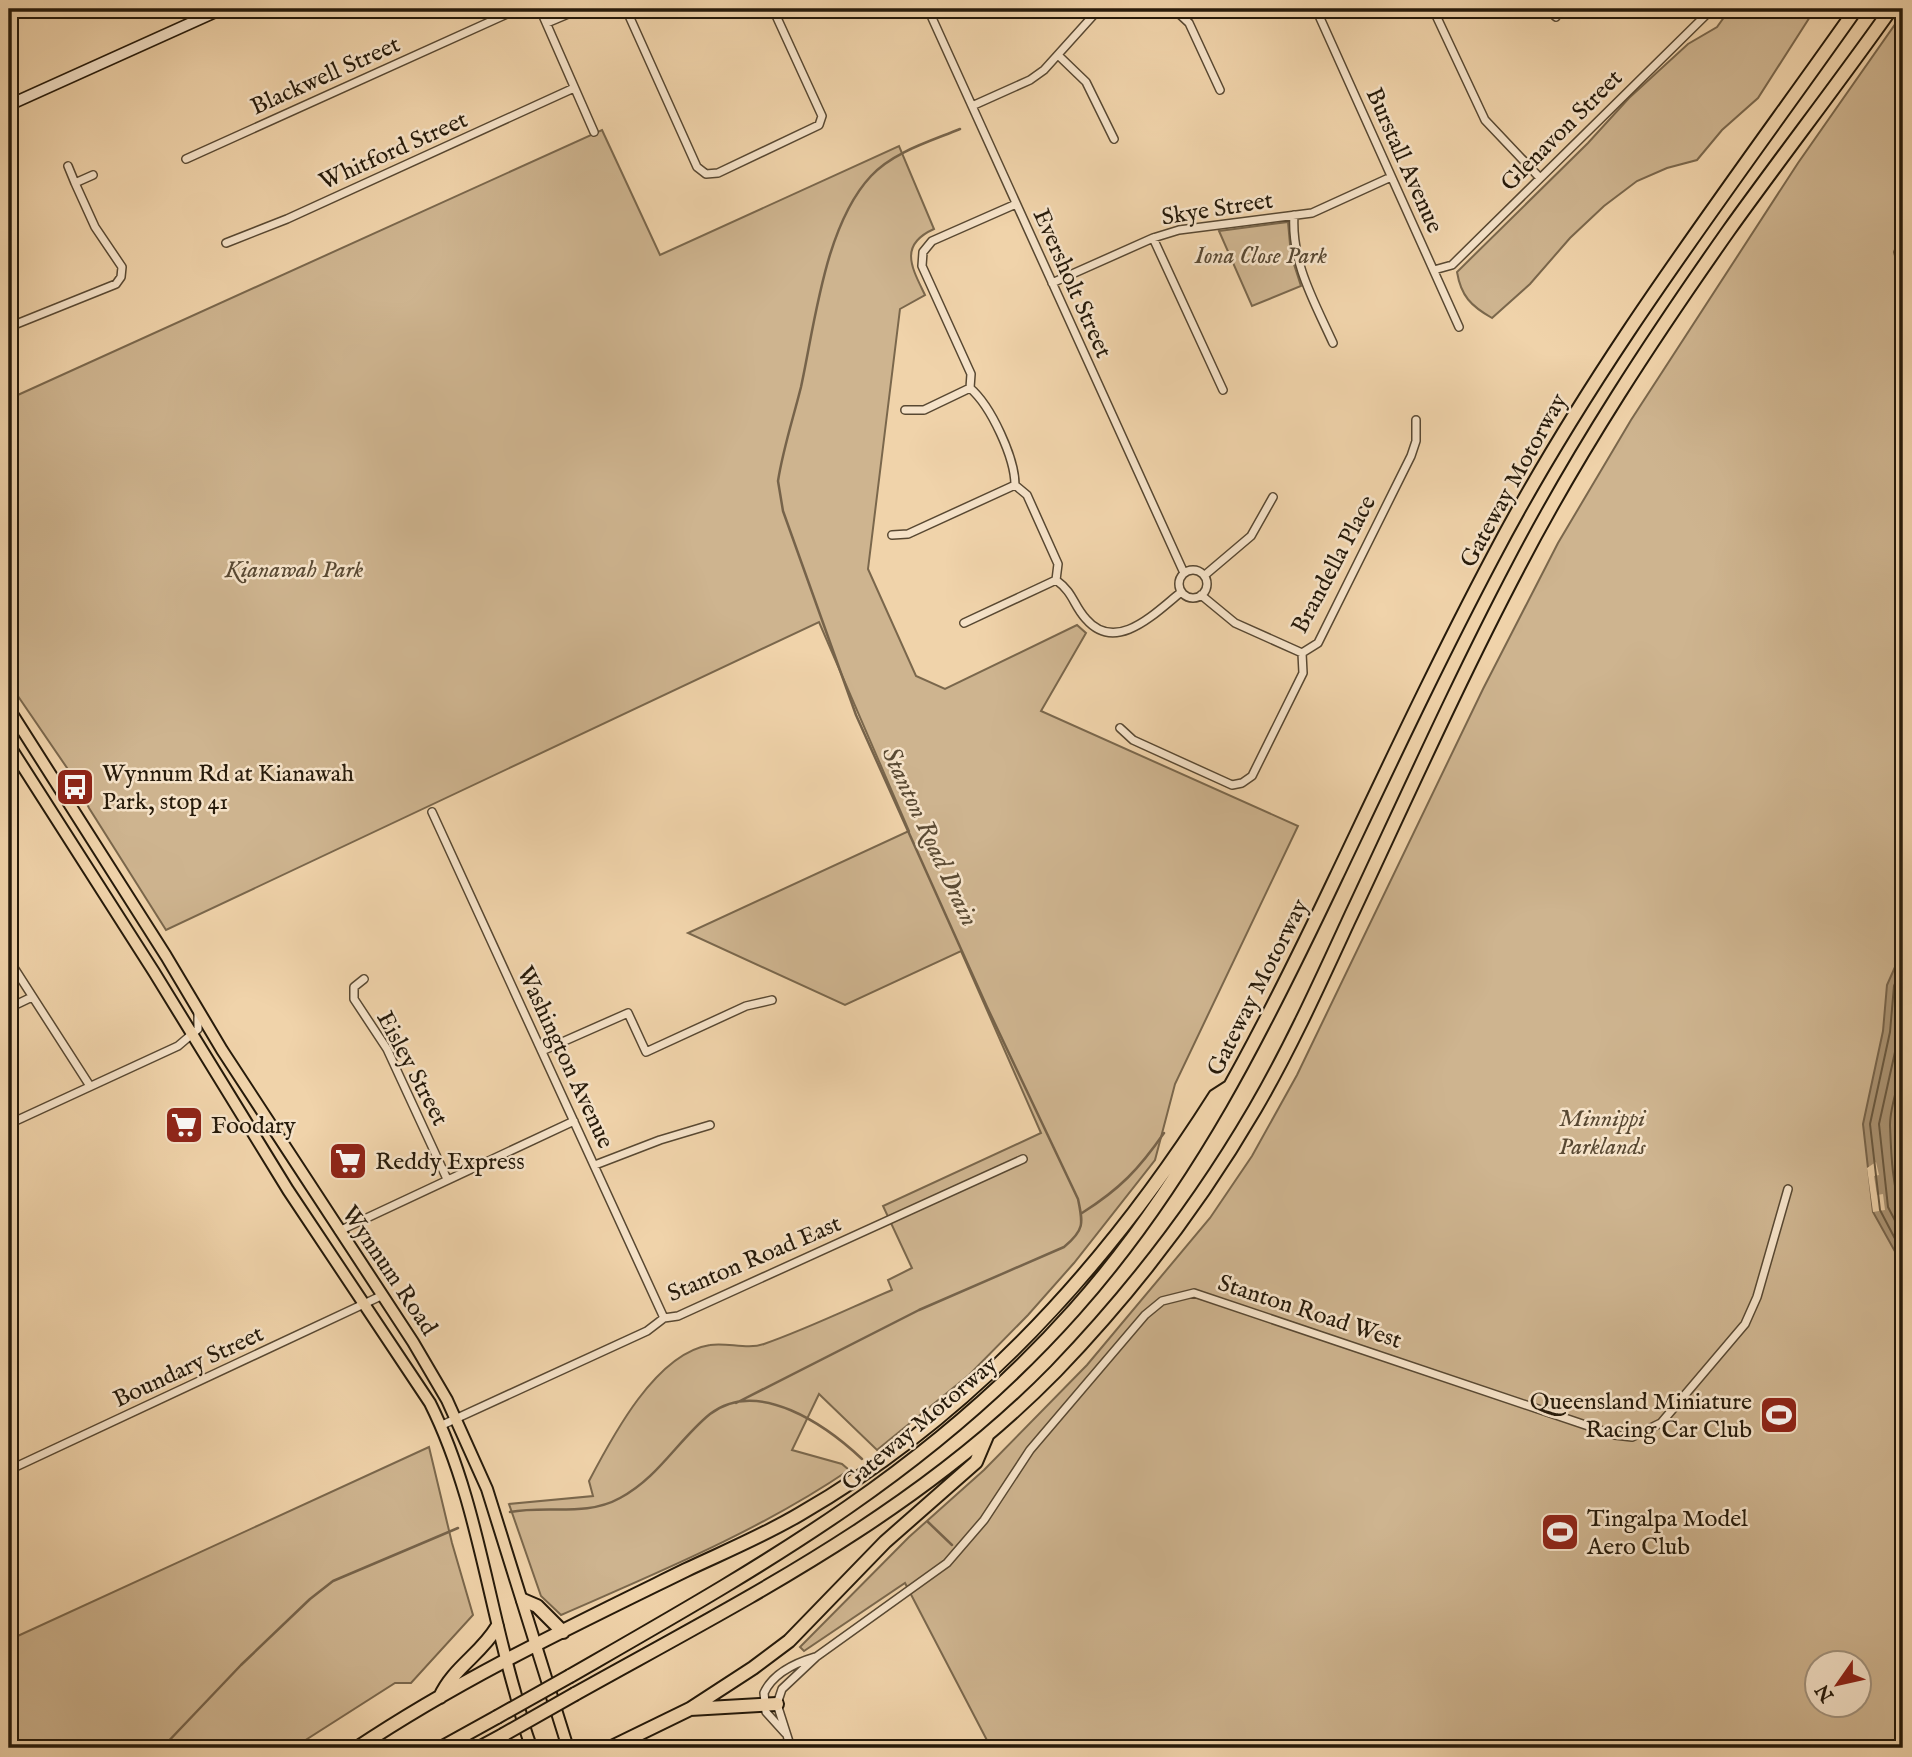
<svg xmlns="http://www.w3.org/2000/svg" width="1912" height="1757" font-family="'IM FELL English',serif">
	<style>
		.green { fill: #ceb48f; stroke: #7a674c; stroke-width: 2; fill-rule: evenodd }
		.water { fill: #ab9474; stroke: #76634a; stroke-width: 2 }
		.pier { fill: #f0d3aa }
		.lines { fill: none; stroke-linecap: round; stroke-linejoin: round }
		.shore { stroke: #68573f; stroke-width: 2 }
		.stream { stroke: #76634a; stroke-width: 2.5 }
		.minor-casing { stroke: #584832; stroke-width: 10 }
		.secondary-casing { stroke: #261a0a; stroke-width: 13 }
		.primary-casing { stroke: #261a0a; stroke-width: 14 }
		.motorway-casing { stroke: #261a0a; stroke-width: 16 }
		.minor { stroke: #f5e2c8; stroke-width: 7 }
		.secondary { stroke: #f5e2c8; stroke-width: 10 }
		.primary { stroke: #f0d3aa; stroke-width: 10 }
		.motorway { stroke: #f0d3aa; stroke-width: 12 }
		.motorway-bridge-casing { stroke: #261a0a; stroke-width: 16; stroke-linecap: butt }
		.motorway-bridge { stroke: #f0d3aa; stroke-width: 12 }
		.labels { text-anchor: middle; stroke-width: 5; stroke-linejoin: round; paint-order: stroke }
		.street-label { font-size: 24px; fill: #261a0a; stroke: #f5e2c8 }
		.park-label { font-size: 24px; font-style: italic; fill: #584832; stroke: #f5e2c8 }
		.poi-label { font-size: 24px; fill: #261a0a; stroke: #f5e2c8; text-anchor: start }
		.water-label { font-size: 26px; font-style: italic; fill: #5b4b34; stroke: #f5e2c8 }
	</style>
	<rect width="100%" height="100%" fill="#f0d3aa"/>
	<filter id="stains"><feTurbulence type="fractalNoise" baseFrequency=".00286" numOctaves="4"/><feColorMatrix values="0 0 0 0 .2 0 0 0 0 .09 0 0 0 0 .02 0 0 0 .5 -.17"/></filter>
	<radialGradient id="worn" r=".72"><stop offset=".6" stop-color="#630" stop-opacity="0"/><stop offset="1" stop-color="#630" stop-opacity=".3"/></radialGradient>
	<path class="green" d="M1730 9H1815L1758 98 1722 130 1697 160 1667 168 1637 181 1604 206 1570 238 1530 284 1492 318C1471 306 1461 296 1457 272L1588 143 1629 98 1688 44 1717 27Z
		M1903 13V1748H991L905 1583 804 1651 800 1647 909 1537 984 1470 1087 1365 1210 1218 1252 1156 1297 1075 1483 689 1558 543 1631 420 1798 163ZM1818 1662H1860V1704H1818Z
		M602 130 660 255 899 146 934 229C898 245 912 268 925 295L900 309 868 569 916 676 945 689 1077 625 1086 633 1041 711 1298 826 1175 1084 1155 1160 1074 1263 1028 1315 969 1375 877 1450 819 1394 792 1450 842 1464 849 1470C761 1530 659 1572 561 1615L541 1596 509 1504 593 1496 589 1481C612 1437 656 1353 710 1345 727 1342 747 1350 764 1344 807 1329 850 1308 892 1290L888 1280 912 1268 883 1206 1041 1133 961 951 845 1005 688 933 909 831 819 622 166 930 89 808 78 784 9 683V399Z
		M1288 222 1291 255 1301 286 1252 306 1219 231Z
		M429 1447 452 1543 473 1615 411 1683H395L293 1748H9V1640Z"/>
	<path class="water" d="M1903 228V287L1894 252Z
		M1903 949V1266L1873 1212 1863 1124 1883 1031 1887 985Z"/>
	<path class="pier" d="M1876 1162 1879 1175 1874 1176 1877 1195 1883 1194 1885 1210 1873 1212 1867 1168Z"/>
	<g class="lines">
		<path class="shore" d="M1903 965 1894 986 1890 1032 1870 1124 1880 1210 1903 1254
			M1903 987 1899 1034 1879 1124 1888 1207 1903 1236
			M1903 1065C1899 1083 1890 1106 1890 1125 1891 1151 1892 1190 1903 1213"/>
		<path class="stream" d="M1082 1213C1120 1189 1139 1169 1164 1133
			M736 1403 919 1310 1064 1247C1085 1230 1083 1223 1078 1199L987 1007 856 715 783 511 778 481C783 449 793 419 801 387 815 323 825 225 871 176 893 152 931 141 960 129
			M510 1512C547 1505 586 1517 620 1498 658 1478 678 1440 710 1414 758 1377 827 1426 862 1459
			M928 1522 952 1545
			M162 1748 241 1665 310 1599 333 1581 458 1528"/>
		<defs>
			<path id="minor" d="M540 9 594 132
				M626 9 697 167 706 174 718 173 819 125 822 116 773 9
				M928 9 1184 573
				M1174 9 1189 23 1220 90
				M1316 9 1459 327
				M1433 9 1485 120 1540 178
				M1547 9 1556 17
				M547 23 580 9
				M1059 56 1086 82 1114 139
				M972 106 1030 80 1044 70 1099 9
				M186 159 518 9
				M68 166 75 183 93 175
				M1016 204 932 241 923 252 922 266 971 374 970 388C991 406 1015 458 1015 485L1027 495 1058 564 1056 580C1074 593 1073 605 1086 619 1116 654 1155 613 1180 593
				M1294 215C1291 262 1314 301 1333 343
				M1153 238 1223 390
				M226 243 287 219 574 88
				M1434 270 1452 265 1712 9
				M1052 283 1153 238 1179 230 1312 213 1391 177
				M9 327 116 284 121 277 122 267 95 227 75 183
				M905 410H924L970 388
				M892 535 908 534 1015 485
				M1179 584a14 14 0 1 1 28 0a14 14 0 1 1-28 0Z
				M1205 575 1251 536 1273 497
				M1201 595 1235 623 1302 653
				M964 623 1056 580
				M1120 728 1133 740 1232 785 1242 783 1252 776 1303 673 1302 653 1318 643 1411 456 1416 441V420
				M432 812 664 1318
				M9 960 90 1086
				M364 979 354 987V999L387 1049 447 1179
				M9 1008 32 997
				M542 1051 628 1013 646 1052 746 1006 772 1000
				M9 1124 178 1046 198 1029V1011
				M595 1165 660 1140 710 1125
				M339 1231 574 1121
				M440 1426 647 1331 664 1318 678 1316 1023 1159
				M9 1470 383 1295
				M785 1733 766 1712 764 1693C773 1673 795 1663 815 1657
				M791 1748 777 1704 782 1689 816 1657 947 1563 984 1520 1030 1450 1145 1315 1162 1301 1194 1293 1615 1435 1632 1437 1661 1423 1745 1324 1757 1297 1788 1189"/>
			<path id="secondary" d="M9 105 222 9"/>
			<path id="primary" d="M9 709 166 956 222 1050 413 1342 447 1400 487 1489 568 1748
				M9 745 154 972 288 1190 430 1403C475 1493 487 1597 515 1692 520 1710 524 1730 532 1748"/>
			<path id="motorway" d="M523 1600 537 1606 563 1632
				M570 1676C758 1568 928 1474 1074 1310 1188 1182 1263 1031 1336 877 1387 770 1437 663 1493 557 1595 362 1729 189 1856 9
				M575 1694C747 1598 916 1514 1056 1371 1133 1291 1199 1205 1255 1109 1290 1049 1319 985 1348 922 1404 803 1458 682 1519 566 1580 449 1653 338 1729 230 1782 156 1838 84 1891 9
				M440 1697C453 1668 481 1654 497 1627
				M690 1709 777 1704
				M357 1748C460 1679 574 1625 686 1570 724 1552 763 1536 800 1514 972 1415 1109 1263 1215 1096L1229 1087
				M441 1748 497 1717
				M479 1748 503 1735
				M610 1748 690 1709 753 1668 789 1641 885 1542 976 1462 987 1436"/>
		</defs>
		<use href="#minor" class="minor-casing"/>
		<use href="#secondary" class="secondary-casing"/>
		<use href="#primary" class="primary-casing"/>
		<use href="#motorway" class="motorway-casing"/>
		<use href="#minor" class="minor"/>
		<use href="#secondary" class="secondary"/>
		<use href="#primary" class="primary"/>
		<use href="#motorway" class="motorway"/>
		<defs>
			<path id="motorway-bridge" d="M497 1717 570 1676
				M503 1735 575 1694"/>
		</defs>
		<use href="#motorway-bridge" class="motorway-bridge-casing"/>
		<use href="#motorway-bridge" class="motorway-bridge"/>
	</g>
	<defs>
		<symbol id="bus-square" viewBox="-11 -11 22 22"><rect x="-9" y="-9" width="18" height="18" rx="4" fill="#8f2418" stroke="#f5e2c8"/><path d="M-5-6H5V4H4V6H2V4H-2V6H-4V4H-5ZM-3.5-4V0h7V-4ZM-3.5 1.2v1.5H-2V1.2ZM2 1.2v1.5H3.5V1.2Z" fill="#fff"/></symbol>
		<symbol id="supermarket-square" viewBox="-11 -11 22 22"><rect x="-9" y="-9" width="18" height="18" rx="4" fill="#8f2418" stroke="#f5e2c8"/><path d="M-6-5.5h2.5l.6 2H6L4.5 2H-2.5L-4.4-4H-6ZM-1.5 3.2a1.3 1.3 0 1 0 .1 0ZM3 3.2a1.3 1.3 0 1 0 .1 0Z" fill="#fff"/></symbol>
		<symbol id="stadium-square" viewBox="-11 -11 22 22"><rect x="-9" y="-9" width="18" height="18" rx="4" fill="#8f2418" stroke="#f5e2c8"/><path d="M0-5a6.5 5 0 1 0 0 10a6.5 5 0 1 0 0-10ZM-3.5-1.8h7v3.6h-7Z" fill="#fff"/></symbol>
	</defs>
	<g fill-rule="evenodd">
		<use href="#bus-square" x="53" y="765" width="44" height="44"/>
		<use href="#supermarket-square" x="162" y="1103" width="44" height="44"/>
		<use href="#supermarket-square" x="326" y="1139" width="44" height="44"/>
		<use href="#stadium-square" x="1757" y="1393" width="44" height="44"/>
		<use href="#stadium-square" x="1538" y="1510" width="44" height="44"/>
	</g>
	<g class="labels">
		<g class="street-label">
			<text transform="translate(325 75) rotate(-24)" y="8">Blackwell Street</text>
			<text transform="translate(1561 130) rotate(-45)" y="8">Glenavon Street</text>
			<text transform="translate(393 150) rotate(-24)" y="8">Whitford Street</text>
			<text transform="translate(1405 160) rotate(66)" y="8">Burstall Avenue</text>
			<text transform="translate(1217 208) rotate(-9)" y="8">Skye Street</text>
			<text transform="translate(1073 283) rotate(66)" y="8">Eversholt Street</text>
			<text transform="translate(1513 480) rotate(-61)" y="8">Gateway Motorway</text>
			<text transform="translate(1333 564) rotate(-62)" y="8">Brandella Place</text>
			<text transform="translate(1257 987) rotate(-63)" y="8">Gateway Motorway</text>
			<text transform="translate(566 1057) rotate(65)" y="8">Washington Avenue</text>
			<text transform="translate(413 1068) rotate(62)" y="8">Eisley Street</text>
			<text transform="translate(754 1258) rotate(-23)" y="8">Stanton Road East</text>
			<text transform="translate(390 1270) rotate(56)" y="8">Wynnum Road</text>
			<text transform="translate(1310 1311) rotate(18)" y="8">Stanton Road West</text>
			<text transform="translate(188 1366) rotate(-25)" y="8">Boundary Street</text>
			<text transform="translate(919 1423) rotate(-40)" y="8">Gateway Motorway</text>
		</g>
		<g class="park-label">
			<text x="1261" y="263">Iona Close Park</text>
			<text x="294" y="577">Kianawah Park</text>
			<text x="1602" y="1126">Minnippi<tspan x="1602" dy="28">Parklands</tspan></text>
		</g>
		<g class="poi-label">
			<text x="102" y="781">Wynnum Rd at Kianawah<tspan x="102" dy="28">Park, stop 41</tspan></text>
			<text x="211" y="1133">Foodary</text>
			<text x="375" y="1169">Reddy Express</text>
			<text x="1752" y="1409" text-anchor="end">Queensland Miniature<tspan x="1752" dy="28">Racing Car Club</tspan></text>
			<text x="1587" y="1526">Tingalpa Model<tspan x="1587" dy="28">Aero Club</tspan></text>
		</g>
		<g class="water-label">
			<text transform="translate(931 836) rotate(65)" y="9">Stanton Road Drain</text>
		</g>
	</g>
	<rect width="1912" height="1757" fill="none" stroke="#f0d3aa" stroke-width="35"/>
	<rect x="10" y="10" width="1891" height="1736" fill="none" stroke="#261a0a" stroke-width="3.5"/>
	<rect x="18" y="18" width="1877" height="1722" fill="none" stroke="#261a0a" stroke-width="2"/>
	<g transform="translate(1838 1684) rotate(236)"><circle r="33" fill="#f5e2c8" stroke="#a2927c" stroke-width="2"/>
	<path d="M0-5L12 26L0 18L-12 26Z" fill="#8f2418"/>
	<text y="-10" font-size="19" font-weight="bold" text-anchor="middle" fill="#261a0a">N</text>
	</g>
	<rect width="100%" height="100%" filter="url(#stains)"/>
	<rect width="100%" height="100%" fill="url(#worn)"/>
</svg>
